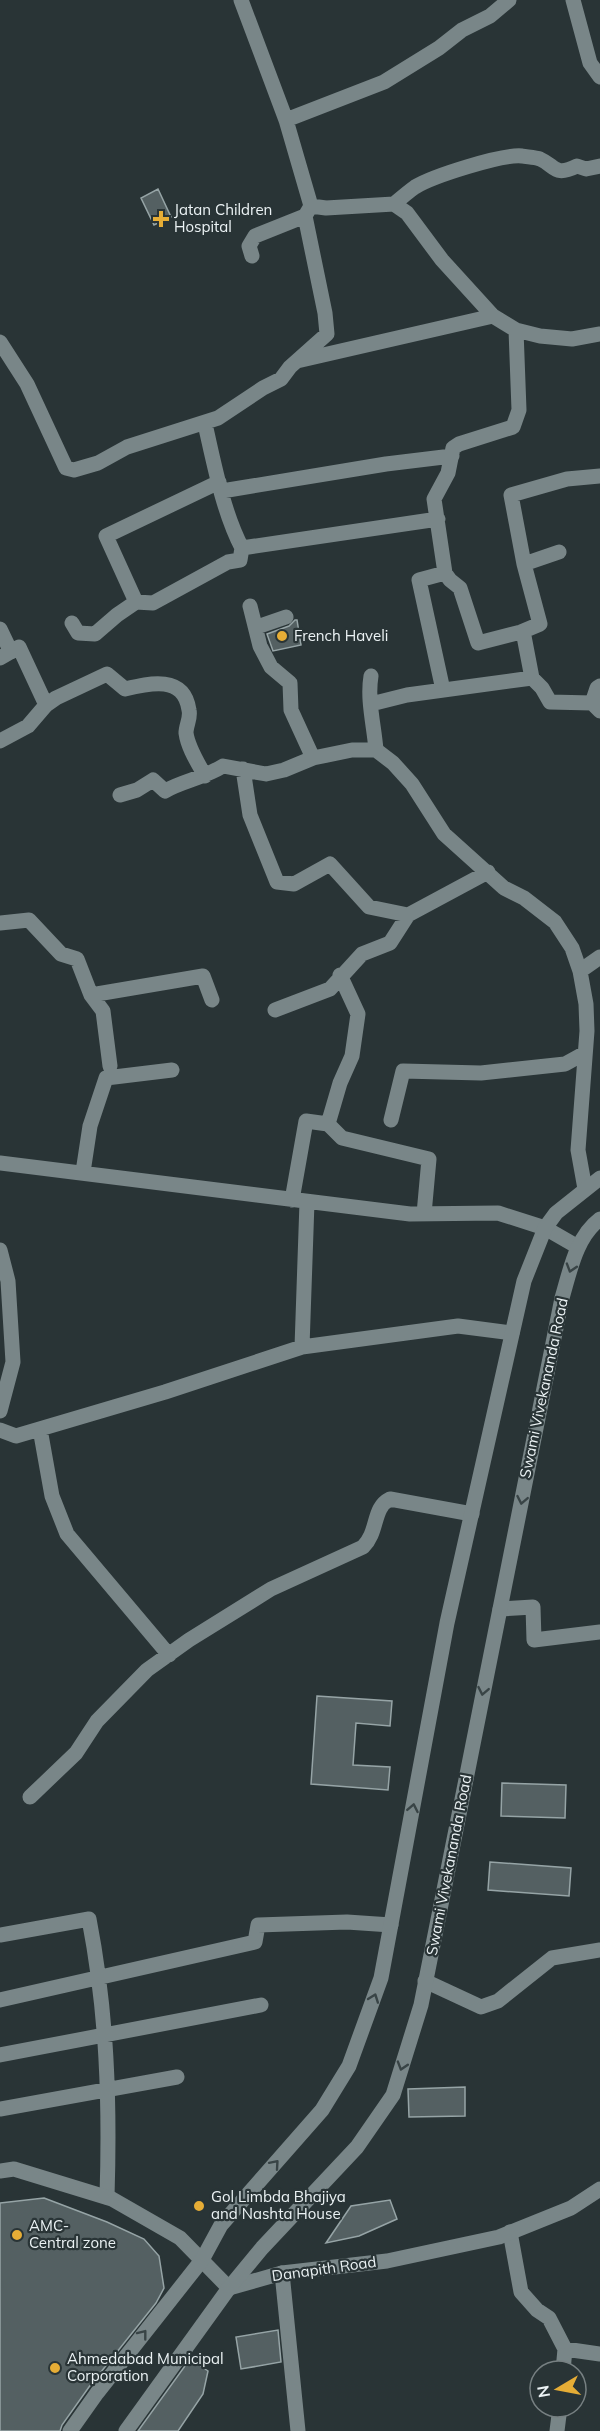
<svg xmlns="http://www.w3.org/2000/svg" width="600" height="2431" font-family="Mulish,sans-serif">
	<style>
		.building { fill: #546062; stroke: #96a4a6; stroke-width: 1.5 }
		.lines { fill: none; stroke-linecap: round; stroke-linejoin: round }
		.minor { stroke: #798688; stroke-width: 15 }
		.tertiary { stroke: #798688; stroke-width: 15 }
		.secondary { stroke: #798688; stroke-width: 15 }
		.oneway { stroke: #394446 }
		.poi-dot { fill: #e6ad36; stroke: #293436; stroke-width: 2 }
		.labels { text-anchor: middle; stroke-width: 4.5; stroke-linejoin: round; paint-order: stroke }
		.poi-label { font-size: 15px; fill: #ebf2f4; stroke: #293436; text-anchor: start }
		.street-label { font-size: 15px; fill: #ebf2f4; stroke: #293436 }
	</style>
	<rect width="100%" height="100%" fill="#293436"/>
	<path class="building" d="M158 189 171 217 154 225 141 198Z
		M295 620H297L301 645 273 651 267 634 289 626Z
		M317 1696 392 1701 390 1726 356 1723 353 1765 390 1767 388 1790 311 1784Z
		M502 1783 566 1785 565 1818 501 1816Z
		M490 1862 571 1868 569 1896 488 1890Z
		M465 2087V2116L409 2117 408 2089Z
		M44 2198 107 2222 144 2239 159 2256 164 2288 156 2303 89 2387 62 2425 60 2431H0V2203Z
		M390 2200 397 2219 359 2236 326 2243 351 2206Z
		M278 2330 281 2362 241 2369 236 2337Z
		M190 2359 208 2371 203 2394 178 2431H138Z"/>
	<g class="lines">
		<path class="minor" d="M241 0 286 120 311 206 326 208 394 204 407 213 442 260 493 316 516 330 540 336 572 339 600 334
			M573 0 590 63 600 77
			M286 120 384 82 439 48 462 30 490 16 509 0
			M394 204C401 198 408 192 415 187 433 176 502 154 522 156 527 157 535 157 540 159 556 166 554 177 577 166L586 169 600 166
			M252 256 249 246 255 236 305 216
			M516 330 519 410 513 427 459 444 453 448 448 473 434 499 445 573 450 580 460 588 478 643 521 632 540 624 524 564 559 552
			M0 342 27 384 66 468 74 470 98 463 127 447 218 418 263 388 281 379 290 367 327 334 325 313 305 216 311 206
			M297 361 493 316
			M205 424C214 463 223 512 242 548
			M222 491 386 464 452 456
			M524 564 511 495 567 479 600 476
			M136 602 106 536 219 482
			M250 606 260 646 271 667 290 683 291 710 313 758
			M72 623 78 633 95 634 117 615 136 602 153 603 228 562 240 560 242 548 438 519
			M257 627 286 617
			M0 629 11 652
			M523 631 532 678
			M0 658 19 647 46 705
			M371 676C367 700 374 725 376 750L393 763 412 784 444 834 504 888 524 898 555 922 572 948 580 971 586 1004 587 1031 578 1150 585 1189
			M600 686 597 688 592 703 600 711
			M443 690 419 580 445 573
			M371 704 407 695 532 678 542 688 550 702 592 703
			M0 741 28 726 46 705 56 698 107 674 125 689C150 683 184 675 189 710 191 718 186 725 186 733 188 748 198 763 205 776
			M243 769 250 815 277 882 294 884 330 864 369 907 408 915
			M120 795 137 790 153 780 165 791C182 781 204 778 223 766L266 774 284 770 313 758 352 750H376
			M0 923 29 920 61 954 77 959 91 995 103 1011 110 1066
			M580 971 600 957
			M91 995 203 976 212 1000
			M275 1010 330 989 362 954 390 943 408 915 488 872
			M391 1120 403 1071 481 1073 565 1064 585 1053
			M328 1124 340 1083 352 1056 358 1014 340 975
			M0 1163 410 1214 498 1213 545 1228 578 1247
			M83 1172 90 1126 106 1078 172 1070
			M292 1200 306 1121 328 1124 342 1138 429 1159 424 1214
			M0 1250 8 1281 13 1362 0 1411
			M302 1347 307 1202
			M40 1429 52 1496 67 1534 169 1655
			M0 1430 16 1436 165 1392 302 1347 458 1326 512 1333
			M500 1609 533 1607 534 1640 600 1632
			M30 1797 76 1753 97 1721 147 1670 189 1640 271 1589 363 1547C379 1531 372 1508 390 1499L472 1514
			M0 1935 89 1919C107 2012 110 2102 107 2197
			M425 1981 481 2007 498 2001 552 1958 600 1950
			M0 2000 255 1942 258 1925 347 1922 391 1925
			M0 2055 261 2005
			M0 2109 177 2077
			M510 2232 521 2292 537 2310 549 2318 565 2349 563 2371
			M282 2273 298 2431
			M565 2349 600 2354
			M557 2431 560 2407"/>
		<path class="tertiary" d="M0 2171 14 2169 112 2199 180 2238 229 2288 282 2273 387 2261 499 2237 571 2208 600 2189"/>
		<path class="secondary" d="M70 2431 97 2393 202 2260 221 2225 322 2110 349 2066 381 1978 447 1623 524 1281 545 1228 556 1213 600 1178
			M126 2431 229 2288 262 2248 357 2147 393 2095 421 2005 562 1298C570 1271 576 1237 600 1219"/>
	</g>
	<defs><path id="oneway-chevron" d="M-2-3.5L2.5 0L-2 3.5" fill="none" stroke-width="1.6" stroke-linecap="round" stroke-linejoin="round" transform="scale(1.5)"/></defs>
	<g class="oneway">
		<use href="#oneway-chevron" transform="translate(571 1268) rotate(107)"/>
		<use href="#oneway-chevron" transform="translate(522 1500) rotate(101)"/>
		<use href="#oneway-chevron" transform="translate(483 1691) rotate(101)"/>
		<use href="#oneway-chevron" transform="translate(413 1808) rotate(-79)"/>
		<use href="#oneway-chevron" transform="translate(374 1998) rotate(-70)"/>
		<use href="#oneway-chevron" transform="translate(402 2066) rotate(107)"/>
		<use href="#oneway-chevron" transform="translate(275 2164) rotate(-49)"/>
		<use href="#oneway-chevron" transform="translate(143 2334) rotate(-52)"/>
	</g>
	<g class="poi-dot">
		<path d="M158 210h6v6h6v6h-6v6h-6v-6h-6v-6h6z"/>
		<circle cx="282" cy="636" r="6"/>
		<circle cx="199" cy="2206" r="6"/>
		<circle cx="17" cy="2235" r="6"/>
		<circle cx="55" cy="2368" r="6"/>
	</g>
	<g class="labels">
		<g class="poi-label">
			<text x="174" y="215">Jatan Children<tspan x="174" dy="17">Hospital</tspan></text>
			<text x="294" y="641">French Haveli</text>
			<text x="211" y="2202">Gol Limbda Bhajiya<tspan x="211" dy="17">and Nashta House</tspan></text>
			<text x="29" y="2231">AMC-<tspan x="29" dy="17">Central zone</tspan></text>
			<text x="67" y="2364">Ahmedabad Municipal<tspan x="67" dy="17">Corporation</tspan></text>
		</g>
		<g class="street-label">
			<text transform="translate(544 1388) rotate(-78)" y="5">Swami Vivekananda Road</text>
			<text transform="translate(449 1865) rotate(-79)" y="5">Swami Vivekananda Road</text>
			<text transform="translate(324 2269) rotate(-8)" y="5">Danapith Road</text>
		</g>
	</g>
	<g transform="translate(558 2389) rotate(260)"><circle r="28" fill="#293436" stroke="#778082" stroke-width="1.5"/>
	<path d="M0-4.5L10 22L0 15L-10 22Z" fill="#e6ad36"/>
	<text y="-9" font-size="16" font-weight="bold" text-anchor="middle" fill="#ebf2f4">N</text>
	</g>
</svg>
